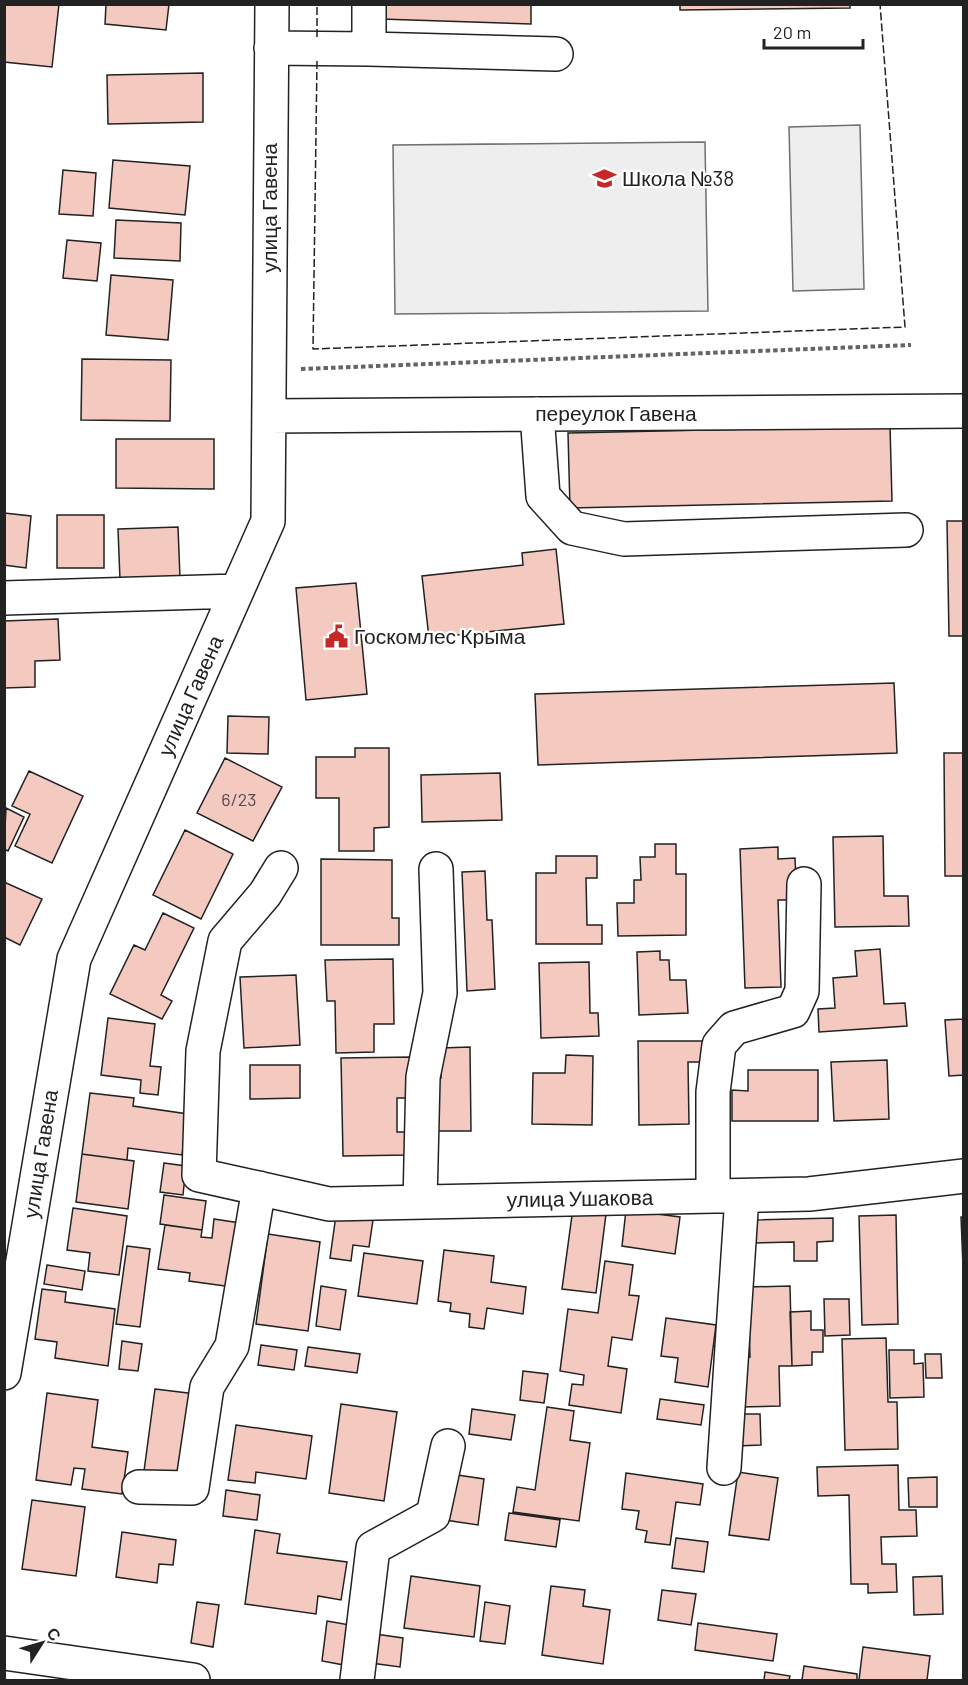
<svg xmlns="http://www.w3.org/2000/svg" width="968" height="1685" font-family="Barlow,sans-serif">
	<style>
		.green { fill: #eee; stroke: #6f6f6f; stroke-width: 1.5 }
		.building { fill: #f3c9c0; stroke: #222; stroke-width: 1.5 }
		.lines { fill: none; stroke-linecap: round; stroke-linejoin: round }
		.minor-casing { stroke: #222; stroke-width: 36 }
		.path { stroke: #646464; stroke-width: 4; stroke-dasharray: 4.5 3; stroke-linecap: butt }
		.minor { stroke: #fff; stroke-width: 33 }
		.fence { stroke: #222; stroke-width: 1.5; stroke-dasharray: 8 3; stroke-linecap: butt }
		.labels { text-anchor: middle; stroke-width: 4.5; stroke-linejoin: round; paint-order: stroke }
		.number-label { font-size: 18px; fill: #564c4a }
		.poi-label { font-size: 21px; fill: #222; stroke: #fff; text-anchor: start }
		.street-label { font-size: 21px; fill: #222; stroke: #fff }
	</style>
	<rect width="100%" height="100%" fill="#fff"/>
	<path class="green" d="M860 125 864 289 793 291 789 127Z
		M705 142 708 311 395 314 393 145Z"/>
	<path class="building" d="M4 4H59L52 67 4 62Z
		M106 4H169L166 30 105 24Z
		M382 4H531V24L381 19Z
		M680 4H850V8L680 10Z
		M203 73V122L108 124 107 75Z
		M113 160 190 166 185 215 109 208Z
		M63 170 96 173 93 216 59 214Z
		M116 220 181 223 180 261 114 258Z
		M67 240 101 243 97 281 63 278Z
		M111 275 173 280 168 340 106 335Z
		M82 359 171 360 170 421 81 420Z
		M890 426 892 501 570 508 568 433Z
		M116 439H214V489L116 488Z
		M4 513 31 516 26 568 4 565Z
		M57 515H104V568H57Z
		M947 521H964V636H949Z
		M178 527 180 578 120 580 118 529Z
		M556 549 564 624 429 638 422 576 523 565 522 553Z
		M356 583 367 694 306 700 296 588Z
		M58 619 60 660 35 661V687L4 688V621Z
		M894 683 897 753 538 765 535 694Z
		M228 716 269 717 268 754 227 753Z
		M355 748H389V827L374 828V851H339V798H316V757H355Z
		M944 753H964V876H945Z
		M225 758 282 787 253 841 197 813Z
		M29 771 83 796 52 863 15 846 30 814 12 806Z
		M500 773 502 820 422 822 421 775Z
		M6 808 24 817 8 851 4 849Z
		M185 830 233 854 201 919 153 895Z
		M883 836 884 896H908L909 926 835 927 833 837Z
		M655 844H676V874H686V935L618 936 617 903H634V880H641L640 857H655Z
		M778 847V859L795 858 797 900H778L781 987 745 988 740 849Z
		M556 856H597V878H586L587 925H602V944H536V873H556Z
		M321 859 392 860V918H399V945H321Z
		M485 871 487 920H492L495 989 467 991 462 872Z
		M4 882 42 899 20 945 4 937Z
		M163 913 194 928 161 995 172 1001 162 1019 110 994 134 945 145 950Z
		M880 949 884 1004 905 1003 907 1026 819 1032 818 1009 835 1008 833 978 857 976 855 951Z
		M660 951V960H669L670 980H686L688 1013 639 1015 637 952Z
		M393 959 394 1024H374V1052L336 1053 335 1001H327L325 960Z
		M589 962 590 1013H598L599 1036 541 1038 539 963Z
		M296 975 300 1045 244 1048 240 977Z
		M963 1011H964V1075L949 1076 945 1020 963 1019Z
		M108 1018 155 1024 150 1066 161 1067 158 1095 140 1093 141 1080 101 1075Z
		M638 1041H703V1062H688L689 1124 639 1125Z
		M470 1047 471 1131H430L429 1078H441V1048Z
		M566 1055 593 1056 592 1125 532 1124 533 1073H565Z
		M412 1057V1098H397V1132H410V1155L343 1156 341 1058Z
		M887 1060 889 1119 834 1121 831 1062Z
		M250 1065H300V1098L250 1099Z
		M748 1070H818V1121H732V1090L748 1091Z
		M90 1093 134 1098 133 1106 188 1114 182 1155 128 1148 127 1160 82 1154Z
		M82 1154 134 1161 128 1209 76 1202Z
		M164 1163 186 1166 183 1195 160 1192Z
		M164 1195 206 1201 202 1230 160 1224Z
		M73 1208 127 1216 119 1275 88 1271 90 1253 67 1250Z
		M573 1208 606 1214 596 1293 562 1289Z
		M626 1210 680 1217 675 1254 622 1246Z
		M336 1215 373 1220 369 1247 353 1245 351 1261 330 1258Z
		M896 1215 898 1324 862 1325 859 1216Z
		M961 1217H964V1291Z
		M833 1218V1241L817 1242V1261H794V1242L753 1243V1220Z
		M214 1219 240 1223 232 1287 189 1281 190 1273 158 1269 165 1225 202 1230 201 1237 212 1238Z
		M268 1234 320 1242 308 1331 256 1324Z
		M127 1246 150 1249 140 1327 116 1324Z
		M444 1250 494 1256 491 1282 526 1287 523 1314 487 1308 484 1329 469 1327 470 1314 450 1311 451 1303 438 1301Z
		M364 1253 423 1261 417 1304 358 1296Z
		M605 1261 633 1265 629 1295 639 1296 632 1340 612 1337 608 1366 627 1369 621 1413 569 1405 572 1384 583 1385 584 1375 560 1371 568 1309 598 1313Z
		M47 1265 85 1271 82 1290 44 1284Z
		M321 1286 346 1290 340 1330 316 1326Z
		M790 1286 792 1366H779L780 1406 739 1407 737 1358 750 1357 748 1287Z
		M42 1289 66 1292 65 1302 115 1309 108 1366 55 1358 57 1342 35 1339Z
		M824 1299H849L850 1335 825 1336Z
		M811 1311V1330H823V1352H812V1365L792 1366 790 1312Z
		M666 1318 716 1325 708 1387 675 1382 678 1358 661 1356Z
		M886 1338 888 1402H897L898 1449 845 1450 842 1339Z
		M122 1341 142 1344 138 1371 119 1369Z
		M261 1345 297 1350 294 1370 258 1365Z
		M308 1347 360 1354 357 1373 305 1366Z
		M889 1350H914V1364L923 1363 924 1397 890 1398Z
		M925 1354H941L942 1378H926Z
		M523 1371 548 1374 544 1403 520 1400Z
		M155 1389 196 1394 185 1476 144 1471Z
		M47 1393 98 1400 92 1447 128 1452 122 1494 82 1489 85 1469 74 1468 71 1485 36 1480Z
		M660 1399 704 1405 701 1425 657 1419Z
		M341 1404 397 1412 384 1501 329 1493Z
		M547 1407 574 1411 570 1440 590 1443 579 1521 513 1512 517 1487 535 1490Z
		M472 1409 515 1415 511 1440 469 1434Z
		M735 1414H760L761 1445 737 1446Z
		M236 1425 312 1436 306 1479 256 1472 255 1483 228 1480Z
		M898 1465 899 1510H916L917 1536 881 1537 882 1564H896L897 1592 868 1593V1584H851L849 1495 818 1496 817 1467Z
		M738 1472 778 1478 769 1540 729 1535Z
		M626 1473 703 1484 700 1505 676 1502 670 1545 645 1542 647 1531 636 1529 639 1511 622 1509Z
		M451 1474 484 1479 478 1525 445 1520Z
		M937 1477V1507H909L908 1478Z
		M226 1490 260 1495 257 1520 223 1516Z
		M32 1500 85 1507 76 1576 22 1569Z
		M509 1513 560 1520 556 1547 505 1540Z
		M255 1530 280 1534 277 1553 347 1562 341 1600 318 1596 316 1614 245 1604Z
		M122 1532 176 1540 173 1565 159 1564 157 1583 116 1577Z
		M676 1538 708 1542 704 1572 672 1568Z
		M411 1576 480 1586 474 1637 404 1628Z
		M942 1576 943 1614 914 1615 913 1577Z
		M551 1586 585 1590 583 1606 610 1610 603 1664 542 1655Z
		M662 1590 696 1594 691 1625 658 1620Z
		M197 1602 219 1605 213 1647 191 1643Z
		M485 1602 510 1606 505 1644 480 1641Z
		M327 1621 350 1625 344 1665 322 1661Z
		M698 1623 777 1634 773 1661 695 1650Z
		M375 1634 403 1638 400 1667 371 1663Z
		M863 1647 930 1656 927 1680H859Z
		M804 1666 857 1674V1680H802Z
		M765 1672 790 1676 789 1680H764Z"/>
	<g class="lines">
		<defs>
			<path id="minor" d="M369 4V49L556 54
				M271 48 369 49
				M537 414 543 496 572 528 624 539 906 530
				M269 416 964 411
				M4 598 237 591
				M281 868 265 894 225 941 203 1051 199 1175 329 1204 809 1194 964 1176
				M713 1196V1092L719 1045 734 1028 793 1011 802 991 804 884
				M420 1202 423 1077 440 993 436 869
				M4 1373 74 959 268 521 272 4
				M724 1468 742 1196
				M139 1487 192 1488 207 1387 232 1346 259 1188
				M4 1653 193 1680
				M357 1680 373 1548 433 1515 448 1446"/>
		</defs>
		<use href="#minor" class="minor-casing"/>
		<path class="path" d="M301 369 911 345"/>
		<use href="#minor" class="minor"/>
		<path class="fence" d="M317 37V4
			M317 61 313 349 905 327 880 4"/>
	</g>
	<defs>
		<symbol id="school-bare" viewBox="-9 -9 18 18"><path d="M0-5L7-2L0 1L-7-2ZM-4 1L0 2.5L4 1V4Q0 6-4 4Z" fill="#c62828" stroke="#fff" stroke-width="2.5" paint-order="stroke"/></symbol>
		<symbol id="civic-bare" viewBox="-9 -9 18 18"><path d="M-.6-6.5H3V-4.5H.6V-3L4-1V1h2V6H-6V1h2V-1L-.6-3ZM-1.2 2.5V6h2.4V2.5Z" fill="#c62828" stroke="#fff" stroke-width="2.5" paint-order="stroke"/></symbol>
	</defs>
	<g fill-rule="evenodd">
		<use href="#school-bare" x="588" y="162" width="33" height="33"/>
		<use href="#civic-bare" x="320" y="620" width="33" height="33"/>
	</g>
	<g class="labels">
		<g class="number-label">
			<text x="239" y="806">6/23</text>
		</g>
		<g class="poi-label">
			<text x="622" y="186">Школа №38</text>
			<text x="354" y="644">Госкомлес Крыма</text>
		</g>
		<g class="street-label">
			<text transform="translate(270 208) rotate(-90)" y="7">улица Гавена</text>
			<text x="616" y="421">переулок Гавена</text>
			<text transform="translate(191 696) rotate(-66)" y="7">улица Гавена</text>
			<text transform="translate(41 1154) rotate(-81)" y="7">улица Гавена</text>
			<text transform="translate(580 1199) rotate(-1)" y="7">улица Ушакова</text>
		</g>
	</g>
	<rect width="968" height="1685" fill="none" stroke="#222222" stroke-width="12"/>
	<g transform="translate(42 1643) rotate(53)" stroke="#ffffff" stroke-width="4.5" paint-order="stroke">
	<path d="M0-4.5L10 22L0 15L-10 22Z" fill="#222222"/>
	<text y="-9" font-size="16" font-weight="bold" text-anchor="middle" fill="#222222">С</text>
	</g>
	<path d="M764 39v9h99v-9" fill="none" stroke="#222222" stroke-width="3"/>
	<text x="773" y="39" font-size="18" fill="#222222" stroke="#ffffff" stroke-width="4.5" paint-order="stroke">20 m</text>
</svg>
